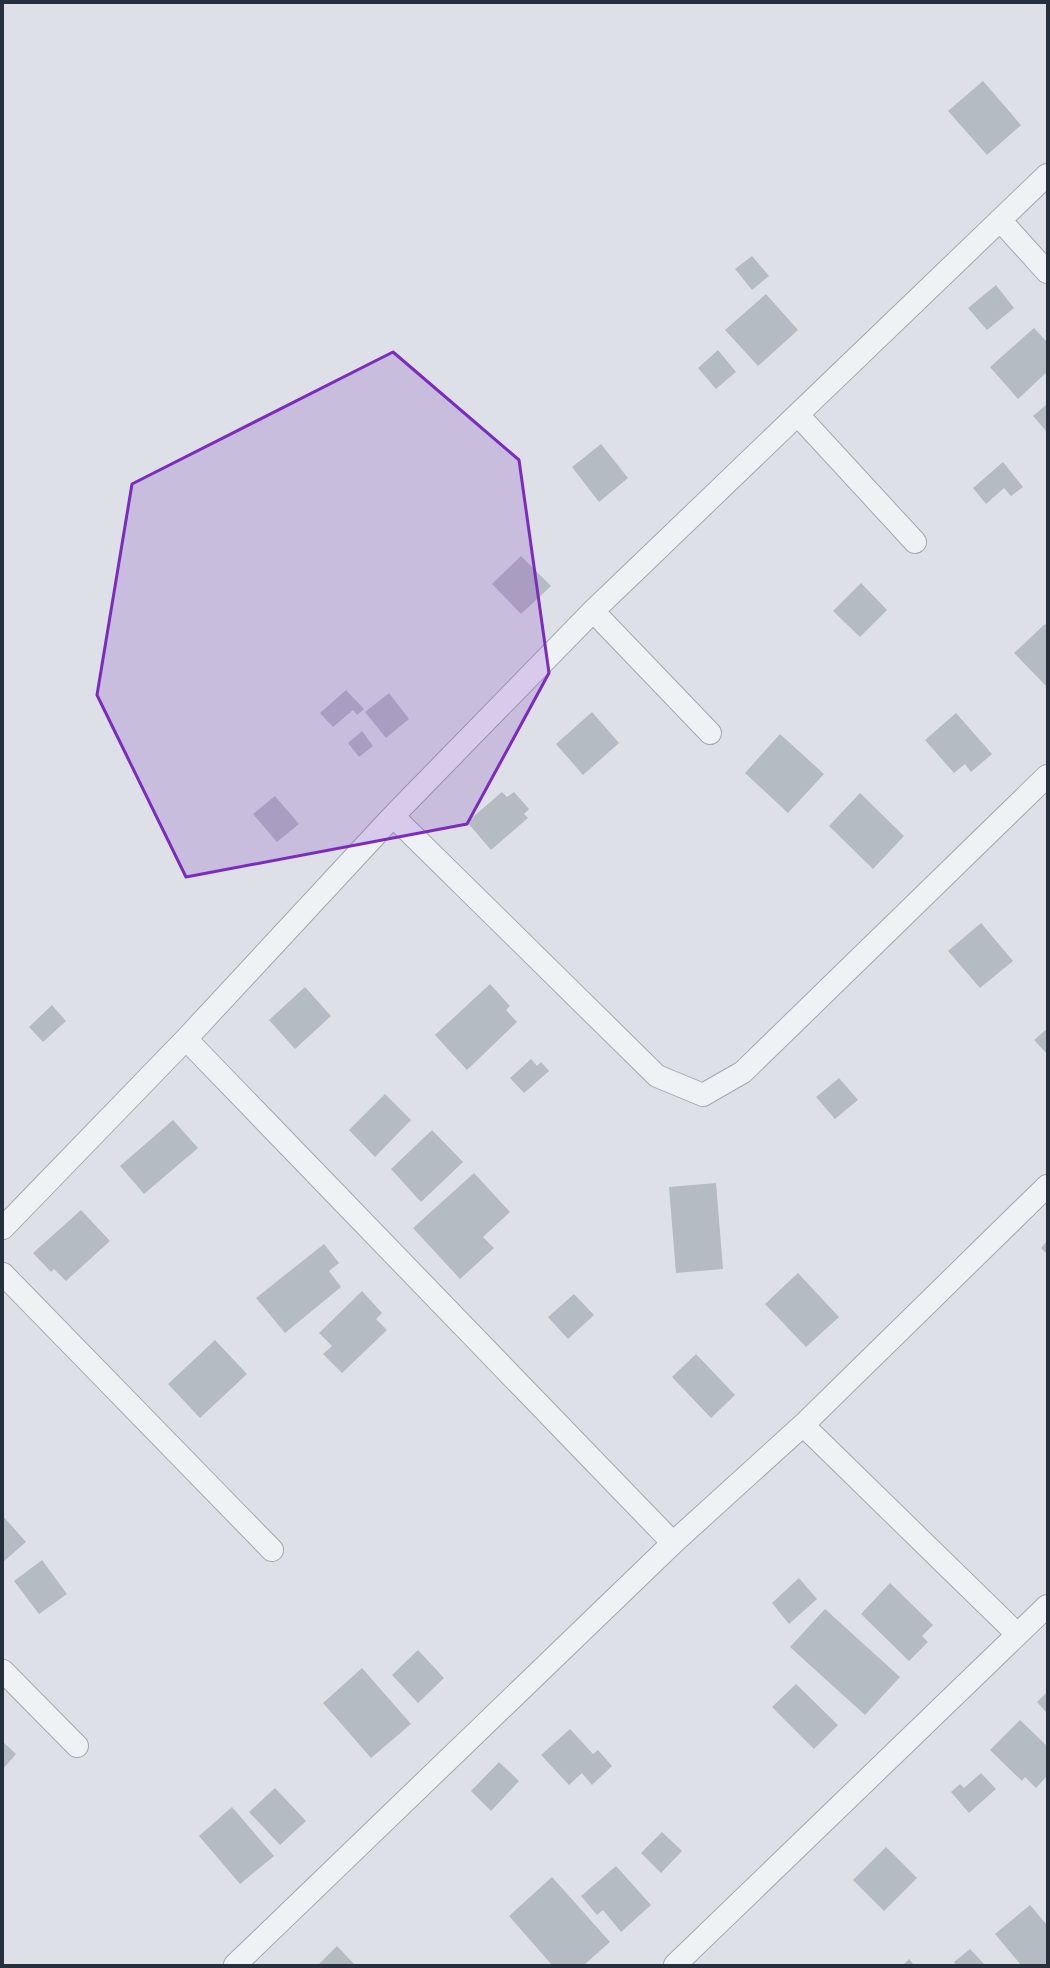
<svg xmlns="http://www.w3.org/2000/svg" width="1050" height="1968" font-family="'Open Sans',sans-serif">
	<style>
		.building { fill: #b4bbc3 }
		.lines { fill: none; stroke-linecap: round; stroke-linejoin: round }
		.street-casing { stroke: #a2a8b1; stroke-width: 24 }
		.street { stroke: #eff2f5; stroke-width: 22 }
		.marked { fill: #7b2cbf; fill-opacity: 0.2; stroke: #7b2cbf; stroke-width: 3; stroke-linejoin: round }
	</style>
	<rect width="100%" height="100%" fill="#dde1e7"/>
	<path class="building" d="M983 81 1021 125 987 155 948 111Z
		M752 256 769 276 752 290 735 269Z
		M996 285 1014 308 987 330 968 308Z
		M766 294 798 330 758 366 725 330Z
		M1034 328 1047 342V372L1018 399 990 367Z
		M718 350 736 372 716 389 698 368Z
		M1047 404V432L1033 416Z
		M601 444 628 478 599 502 572 467Z
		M1003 462 1023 487 1011 496 1004 488 986 504 973 488Z
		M521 556 551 586 521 614 492 584Z
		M861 583 887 610 860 637 833 611Z
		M1045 624 1047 626V687L1014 653Z
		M346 690 364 709 357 715 353 710 333 727 320 713Z
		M389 693 409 719 386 738 365 712Z
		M592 712 619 743 583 775 556 744Z
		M956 713 992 754 971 772 965 764 954 773 925 740Z
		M362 731 373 746 359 757 348 743Z
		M780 734 824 774 788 813 745 773Z
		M502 792 507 797 514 792 529 809 524 814 528 818 491 850 467 822Z
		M860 793 904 836 873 869 829 826Z
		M275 796 299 824 277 842 253 814Z
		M981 923 1013 961 980 988 948 951Z
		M490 984 510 1006 506 1010 517 1022 467 1070 435 1035Z
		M305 987 331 1016 295 1049 269 1020Z
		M52 1005 66 1021 43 1042 29 1027Z
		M1047 1029V1054L1034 1040Z
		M531 1059 537 1066 541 1062 549 1071 524 1093 510 1078Z
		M839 1078 858 1100 835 1119 816 1097Z
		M385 1094 411 1120 375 1157 349 1130Z
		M173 1120 198 1148 144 1194 120 1166Z
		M432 1130 463 1162 421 1202 391 1169Z
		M474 1173 510 1212 483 1237 494 1248 460 1279 413 1228Z
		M716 1183 723 1269 676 1273 669 1187Z
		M81 1210 110 1241 66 1281 54 1269 51 1272 33 1253Z
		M1047 1241V1254L1041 1248Z
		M324 1244 339 1263 329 1271 341 1287 285 1333 256 1298Z
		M798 1273 839 1317 806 1347 765 1304Z
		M362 1291 382 1313 376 1319 387 1330 342 1373 323 1354 332 1346 319 1333Z
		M574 1294 594 1315 568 1339 548 1317Z
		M215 1340 247 1374 200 1418 168 1384Z
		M696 1354 735 1395 711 1418 672 1377Z
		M3 1516 26 1542 3 1562Z
		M42 1560 67 1594 39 1614 14 1581Z
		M799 1578 817 1599 789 1624 772 1603Z
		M890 1583 933 1625 922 1636 928 1642 909 1661 861 1614Z
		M825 1609 900 1677 865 1715 790 1647Z
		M418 1650 444 1678 418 1703 392 1675Z
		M362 1668 411 1724 371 1758 323 1703Z
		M796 1684 838 1725 814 1749 772 1707Z
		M1047 1692V1713L1037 1702Z
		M1020 1720 1047 1746V1776L1036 1788 1025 1777 1022 1781 990 1750Z
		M570 1729 593 1754 598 1750 612 1766 592 1785 582 1773 569 1785 541 1755Z
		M3 1742 16 1754 3 1769Z
		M499 1762 519 1781 491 1811 471 1791Z
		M981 1773 996 1789 969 1813 951 1792 960 1784 964 1788Z
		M275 1788 306 1821 280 1845 249 1812Z
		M232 1807 274 1856 240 1884 199 1836Z
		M662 1832 682 1851 661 1873 641 1853Z
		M886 1847 917 1878 884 1911 853 1880Z
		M616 1866 651 1905 621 1932 603 1910 597 1915 581 1896Z
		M552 1877 610 1942 584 1965H552L509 1916Z
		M1030 1905 1047 1925V1965H1021L995 1934Z
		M337 1946 355 1965H318Z
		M970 1949 985 1965H956L954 1962Z
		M909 1959 914 1965H903Z"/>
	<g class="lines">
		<defs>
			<path id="street" d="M1000 220 1047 272
				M798 415 915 542
				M593 611 710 733
				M393 816 657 1076 703 1095 743 1072 1047 776
				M186 1039 673 1543
				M3 1228 186 1039 393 816 593 611 1047 175
				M3 1274 272 1550
				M803 1425 1017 1634
				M3 1671 77 1746
				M235 1965 673 1543 803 1425 1047 1186
				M675 1965 1047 1606"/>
		</defs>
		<use href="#street" class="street-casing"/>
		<use href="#street" class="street"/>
	</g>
	<path class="marked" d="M393 352 519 460 549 673 467 824 186 877 97 695 132 484Z"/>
	<rect width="1050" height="1968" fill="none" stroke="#26303d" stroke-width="8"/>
</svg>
